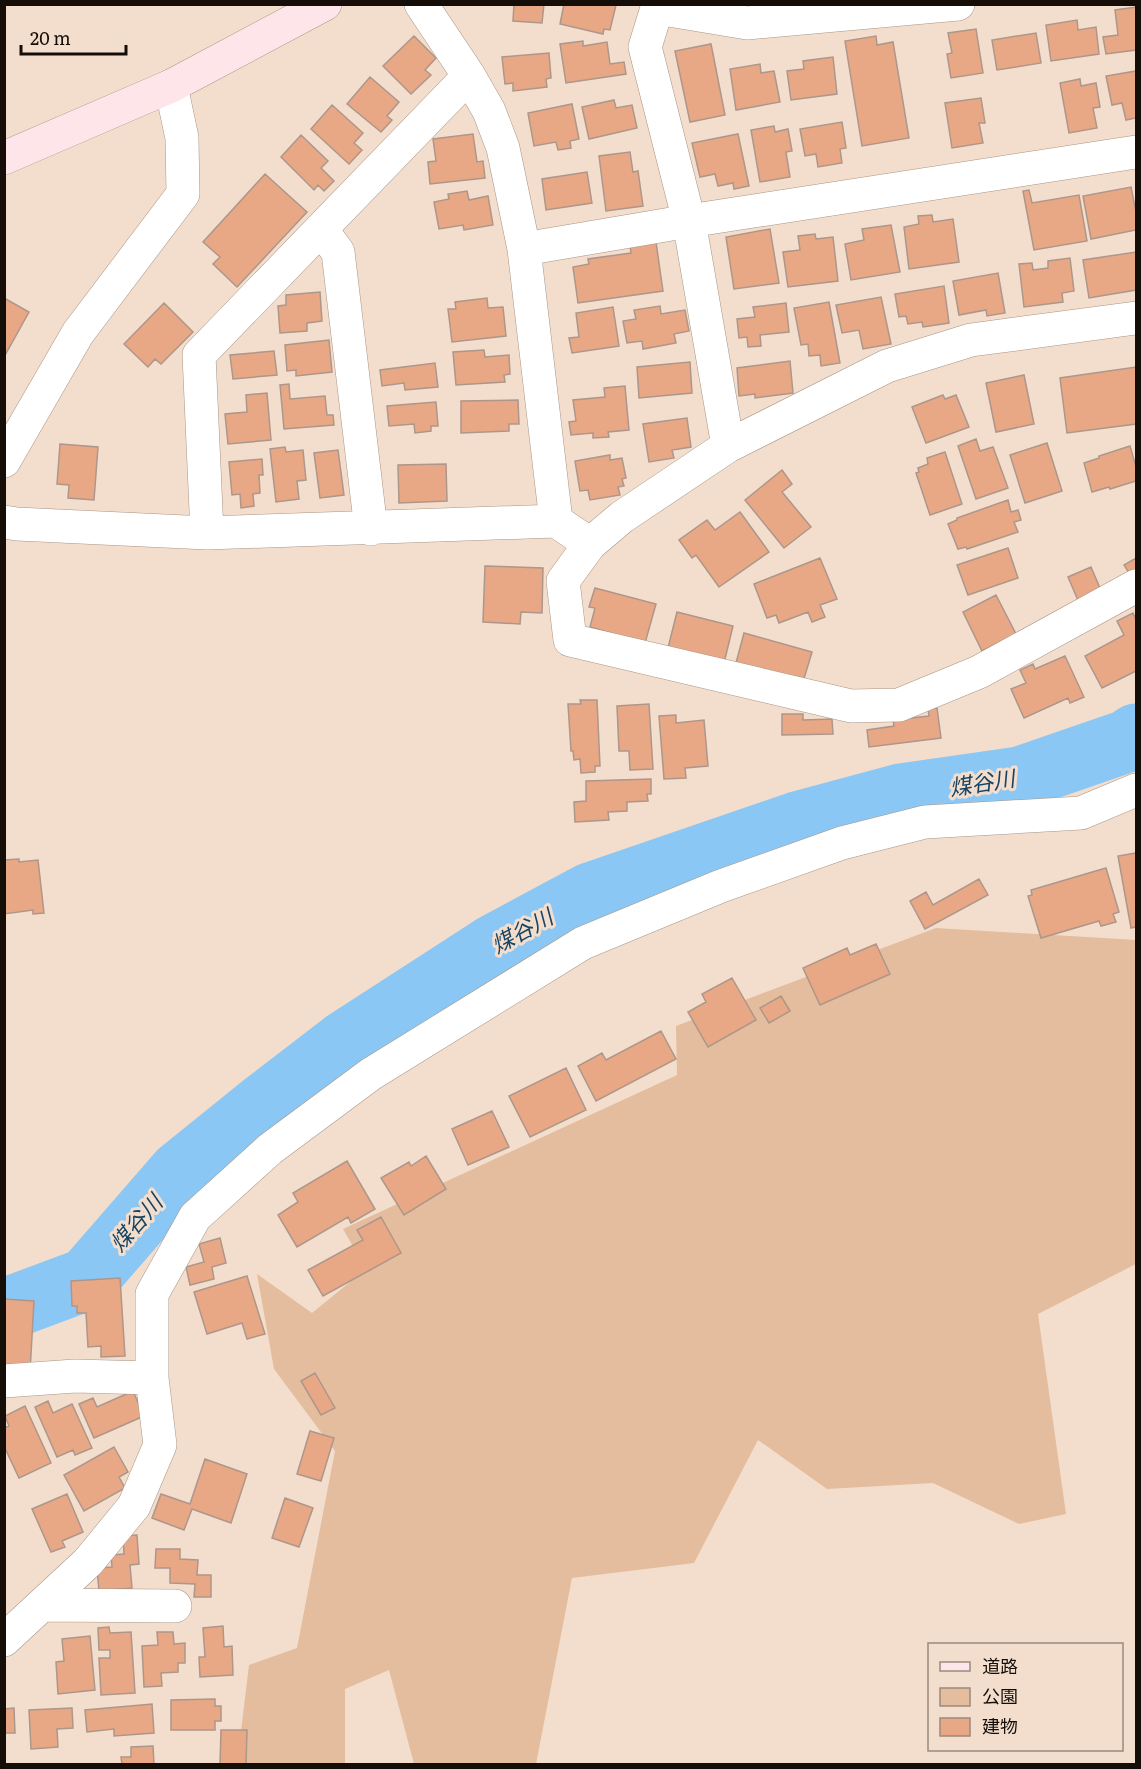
<svg xmlns="http://www.w3.org/2000/svg" width="1141" height="1769" font-family="Literata,'Noto Sans JP',serif">
	<style>
		.green { fill: #e3bd9d }
		.lines { fill: none; stroke-linecap: round; stroke-linejoin: round }
		.river { stroke: #8bc7f4; stroke-width: 63 }
		.building { fill: #e8a886; stroke: #ad968a; stroke-width: 1.5 }
		.street-casing { stroke: #a99585; stroke-width: 34 }
		.secondary-casing { stroke: #a99585; stroke-width: 34 }
		.street { stroke: #fff; stroke-width: 33 }
		.secondary { stroke: #fee5ea; stroke-width: 33 }
		.labels { text-anchor: middle; stroke-width: 6; stroke-linejoin: round; paint-order: stroke }
		.water-label { font-size: 22px; font-style: italic; fill: #174463; stroke: #f3decd }
	</style>
	<rect width="100%" height="100%" fill="#f3decd"/>
	<path class="green" d="M936 928 1136 940V1264L1038 1314 1066 1514 1019 1524 933 1483 827 1489 758 1440 694 1563 572 1578 536 1764H414L389 1670 345 1689V1764H237L249 1665 297 1648 335 1451 274 1369 257 1274 312 1313 366 1269 343 1229 677 1075 676 1026Z"/>
	<g class="lines">
		<path class="river" d="M4 1310 87 1279 180 1172 263 1105 345 1042 495 945 590 894 797 823 901 795 1020 778 1127 741 1136 735"/>
	</g>
	<path class="building" d="M514 4H544L542 23 513 21Z
		M564 4 616 5 610 30 604 29 603 34 560 24Z
		M1136 7V50L1106 54 1103 37 1118 35 1115 10Z
		M1077 20 1078 30 1096 27 1099 54 1051 61 1046 25Z
		M976 29 983 73 951 78 947 54 952 53 948 33Z
		M1036 33 1041 63 997 70 992 40Z
		M414 36 436 58 425 70 431 75 411 94 383 66Z
		M876 36 877 45 893 42 909 138 862 146 845 41Z
		M583 41V46L607 42 610 64 624 62 626 74 566 83 560 44Z
		M711 44 725 115 690 122 675 51Z
		M549 53 551 78 546 79 547 87 513 91V83L505 84 502 57Z
		M833 57 837 94 791 100 787 71 804 69 803 61Z
		M760 64 761 73 774 71 780 102 736 110 730 69Z
		M1136 71V118L1126 120 1122 103 1112 105 1106 76Z
		M370 77 399 102 387 116 392 120 381 132 347 104Z
		M1080 79 1081 86 1096 83 1100 107 1093 108 1097 128 1069 133 1060 83Z
		M981 98 985 123H979L983 143 952 148 945 103Z
		M614 100 616 108 632 105 637 128 589 139 582 107Z
		M572 104 579 139 570 141 571 148 558 150 556 142 534 146 528 113Z
		M332 105 363 133 354 143 362 150 349 164 311 129Z
		M842 122 846 148 840 149 842 163 818 167 816 154 805 156 800 129Z
		M774 126 775 132 788 129 792 151 786 152 790 177 760 182 751 130Z
		M473 134 477 162 483 161 485 178 430 184 428 162 436 161 433 139Z
		M738 134 749 186 734 189 733 183 718 186 715 174 700 177 692 143Z
		M301 135 328 161 321 168 334 181 324 191 318 185 314 190 281 157Z
		M630 152 633 172 638 171 643 206 606 211 599 156Z
		M587 172 592 203 546 210 542 179Z
		M265 174 307 212 237 287 213 264 220 257 203 242Z
		M1131 187 1136 212V230L1091 239 1083 196Z
		M1029 190 1032 203 1079 195 1087 241 1034 250 1023 191Z
		M467 191 469 200 488 196 493 225 464 230 463 225 439 229 434 202 449 199 448 194Z
		M932 215 933 222 953 219 959 262 909 269 904 227 919 224 918 216Z
		M891 225 900 272 851 280 845 244 864 240 862 229Z
		M770 229 779 283 734 289 726 237Z
		M815 234 816 239 833 237 838 281 788 287 783 252 800 250 798 236Z
		M656 242 663 291 578 303 573 267 589 264 588 259 631 253 630 246Z
		M1136 252V290L1089 298 1083 260Z
		M1070 258 1074 291 1062 293 1063 302 1024 307 1019 264 1032 263 1033 270 1048 268V261Z
		M998 273 1005 313 987 316 986 310 959 315 953 281Z
		M944 286 949 323 923 327 922 322 908 324 906 316 899 317 895 294Z
		M320 292 322 321 307 323V331L280 333 278 306 286 305V295Z
		M881 297 891 344 863 349 859 330 842 333 836 305Z
		M4 298 29 312 4 357Z
		M487 298 488 308 503 307 506 336 452 342 448 309H456L455 302Z
		M829 302 840 363 821 366 820 355 809 356 808 344 801 345 794 308Z
		M164 303 193 332 161 364 155 359 148 367 124 344Z
		M786 303 789 332 760 335 761 346 748 347 747 337 739 338 737 319 755 317 753 307Z
		M660 306 661 314 685 310 689 331 674 334 676 343 643 349 642 341 627 343 623 321 636 319 634 310Z
		M613 307 619 346 572 353 569 338 579 337 576 313Z
		M329 340 332 372 296 376V370L287 371 285 345Z
		M484 350 485 357 509 355 510 374 504 375 505 382 456 385 453 352Z
		M274 351 277 375 233 379 230 355Z
		M790 361 793 393 755 398V394L739 396 737 368Z
		M690 362 692 393 639 398 637 367Z
		M435 363 438 387 405 390 404 383 382 386 380 370Z
		M1136 367V424L1067 433 1060 378Z
		M1024 375 1034 424 996 432 986 383Z
		M289 384 290 399 325 396 327 415H333L334 425 284 429 280 385Z
		M625 386 629 430 608 432 609 437 593 438V433L571 435 569 422 576 421 573 400 605 397 604 388Z
		M267 393 271 440 228 444 225 414 247 412 246 395Z
		M943 395 945 399 956 395 969 427 926 443 912 407Z
		M518 400 519 424H509V431L461 433V401Z
		M436 402 438 426H431V431L415 433 414 424 389 426 387 406Z
		M687 418 691 447 672 450 674 458 649 462 643 424Z
		M976 439 980 451 993 447 1008 488 976 499 958 446Z
		M1047 443 1062 491 1025 503 1010 455Z
		M60 444 98 447 94 500 68 498 69 485 57 484Z
		M1130 446 1136 467V481L1110 489 1109 487 1092 492 1084 463 1099 458V456Z
		M285 447 286 452 303 450 306 480 297 481 299 499 276 502 270 449Z
		M338 450 344 495 320 498 314 453Z
		M945 452 962 504 930 515 916 473 919 472 918 468 928 464 927 458Z
		M610 455V460L622 458 626 478 622 479 624 486 618 487 620 495 590 500 588 490 580 491 575 461Z
		M262 459 263 475H259L260 493 253 494 254 506 241 508 240 494 232 495 229 462Z
		M446 464 447 501 399 503 398 465Z
		M782 470 792 484 782 492 811 527 784 548 745 500Z
		M1008 500 1011 512 1018 510 1021 520 1014 522 1018 532 967 549 966 547 958 549 948 524 957 520V518Z
		M740 512 769 552 719 587 696 555 692 558 679 540 707 520 715 530Z
		M1008 548 1018 578 968 595 957 565Z
		M820 558 837 599 820 605 825 617 812 622 808 612 779 623 776 615 767 618 754 584Z
		M1136 558V573L1131 576 1124 565Z
		M485 566 543 568 542 613 521 612 520 624 483 622Z
		M1091 567 1103 595 1080 605 1068 577Z
		M595 588 656 604 645 643 590 627 595 608 589 607Z
		M996 595 1016 634 982 651 963 612Z
		M677 612 733 626 724 663 668 648Z
		M1133 613 1136 620V671L1102 688 1085 656 1124 635 1117 621Z
		M744 633 812 652 803 682 736 663Z
		M1065 656 1084 697 1070 703 1068 698 1024 718 1011 689 1026 683 1020 670 1033 664 1035 669Z
		M580 700H597L600 766H595V772L581 773 580 759 574 760 573 751H571L568 704H581Z
		M649 704 653 769 630 770 629 751H619L617 706Z
		M937 708 941 738 869 747 867 730 894 726 893 720 929 716 928 709Z
		M782 714H803V720L832 719 833 734 782 735Z
		M676 715V723L704 720 708 766 685 768 686 778 664 779 659 716Z
		M651 779V794H647L648 801 627 802V811L608 812 609 820 575 822 574 802 586 801V781Z
		M1136 853V927L1131 928 1118 856Z
		M19 859V862L38 860 44 913 33 914V910L4 914V860Z
		M1106 868 1119 912 1113 914 1116 922 1101 926 1099 921 1041 938 1028 896 1032 895 1031 890Z
		M979 879 988 895 925 929 910 901 926 892 933 905Z
		M876 944 890 974 820 1005 803 968 847 948 850 955Z
		M732 978 756 1020 708 1047 688 1012 706 1002 702 994Z
		M781 996 790 1011 769 1023 760 1008Z
		M661 1031 676 1059 596 1101 578 1066 602 1053 606 1060Z
		M566 1068 586 1110 530 1137 509 1096Z
		M492 1111 509 1147 468 1165 452 1129Z
		M426 1156 446 1189 404 1215 381 1178 409 1162 411 1166Z
		M347 1161 375 1209 351 1223 348 1217 297 1247 278 1215 298 1202 293 1193Z
		M381 1217 401 1253 323 1296 308 1270 363 1240 357 1230Z
		M220 1238 226 1263 212 1267 214 1279 190 1285 186 1267 204 1262 199 1244Z
		M247 1276 265 1334 247 1339 242 1323 207 1334 194 1292Z
		M120 1278 125 1356 101 1357V1346L88 1347 86 1313H77V1306H72L71 1281Z
		M4 1299 34 1301 30 1372 4 1371Z
		M315 1373 335 1408 321 1415 301 1381Z
		M133 1391 144 1416 94 1438 79 1404 93 1398 97 1407Z
		M48 1401 53 1413 72 1404 92 1448 75 1455 73 1450 57 1457 35 1407Z
		M25 1406 51 1463 19 1478 4 1446V1428L9 1426 5 1416Z
		M310 1431 334 1438 321 1481 297 1474Z
		M114 1447 128 1472 119 1477 125 1488 84 1511 64 1475Z
		M205 1459 247 1474 231 1523 192 1509 184 1530 152 1518 161 1494 190 1504Z
		M67 1494 83 1532 62 1541 65 1547 51 1552 32 1509Z
		M285 1498 313 1508 299 1547 272 1538Z
		M137 1535 139 1564 130 1565 132 1588 99 1591 97 1568 112 1567 111 1555 124 1554 123 1536Z
		M156 1549H180V1559L198 1560 197 1575H211V1597H194L195 1584 170 1583V1568H155Z
		M223 1626 224 1647 232 1646 233 1675 200 1677 199 1657H205L203 1628Z
		M109 1627 110 1633 131 1632 135 1693 101 1695 99 1658H110V1650H99L98 1628Z
		M157 1632H173L174 1644 185 1643V1663H178V1672L161 1673 162 1686 144 1687 142 1646 158 1645Z
		M90 1636 95 1690 58 1694 56 1662 64 1661 62 1639Z
		M215 1699V1706H221V1721H215V1730H171V1700Z
		M152 1704 154 1733 114 1736V1729L87 1732 85 1710Z
		M14 1708 15 1733H4V1709Z
		M72 1708 73 1728 57 1729 58 1747 31 1749 29 1710Z
		M221 1730H247L246 1764H220Z
		M153 1746 154 1764H122L121 1757H131V1747Z"/>
	<g class="lines">
		<defs>
			<path id="street" d="M421 4 469 76 489 111 503 148 524 249 556 521
				M958 4 747 23 657 8 645 47 689 221 728 446 887 366 971 340 1136 318
				M321 229 338 252 371 529
				M524 249 689 221 1136 152
				M728 446 622 517 590 544 563 581 570 640 851 706 899 705 979 672 1136 586
				M4 461 78 333 183 194 182 138 171 86
				M4 522 17 524 207 533 556 521 590 544
				M207 533 199 355 469 76
				M4 1381 75 1376 152 1378
				M42 1605 175 1606
				M4 1640 88 1562 134 1506 160 1445 152 1378V1294L195 1217 270 1149 371 1074 583 943 721 886 842 843 925 822 1081 813 1136 790"/>
			<path id="secondary" d="M4 158 171 86 325 4"/>
		</defs>
		<use href="#street" class="street-casing"/>
		<use href="#secondary" class="secondary-casing"/>
		<use href="#street" class="street"/>
		<use href="#secondary" class="secondary"/>
	</g>
	<g class="labels">
		<g class="water-label">
			<text transform="translate(982 783) rotate(-9)" y="8">煤谷川</text>
			<text transform="translate(522 931) rotate(-29)" y="8">煤谷川</text>
			<text transform="translate(136 1223) rotate(-49)" y="8">煤谷川</text>
		</g>
	</g>
	<rect width="1141" height="1769" fill="none" stroke="#150e08" stroke-width="12"/>
	<rect x="928" y="1643" width="195" height="108" fill="#f3decd" stroke="#9a8b7e" stroke-width="1.5"/>
	<rect x="940" y="1662" width="30" height="9" fill="#fee5ea" stroke="#9a8b7e" stroke-width="1.5"/>
	<text x="982" y="1673" font-size="18" fill="#150e08">道路</text>
	<rect x="940" y="1688" width="30" height="18" fill="#e3bd9d" stroke="#9a8b7e" stroke-width="1.5"/>
	<text x="982" y="1703" font-size="18" fill="#150e08">公園</text>
	<rect x="940" y="1718" width="30" height="18" fill="#e8a886" stroke="#9a8b7e" stroke-width="1.5"/>
	<text x="982" y="1733" font-size="18" fill="#150e08">建物</text>
	<path d="M21 45v9h105v-9" fill="none" stroke="#150e08" stroke-width="3"/>
	<text x="30" y="45" font-size="18" fill="#150e08" stroke="#f3decd" stroke-width="4.5" paint-order="stroke">20 m</text>
</svg>
